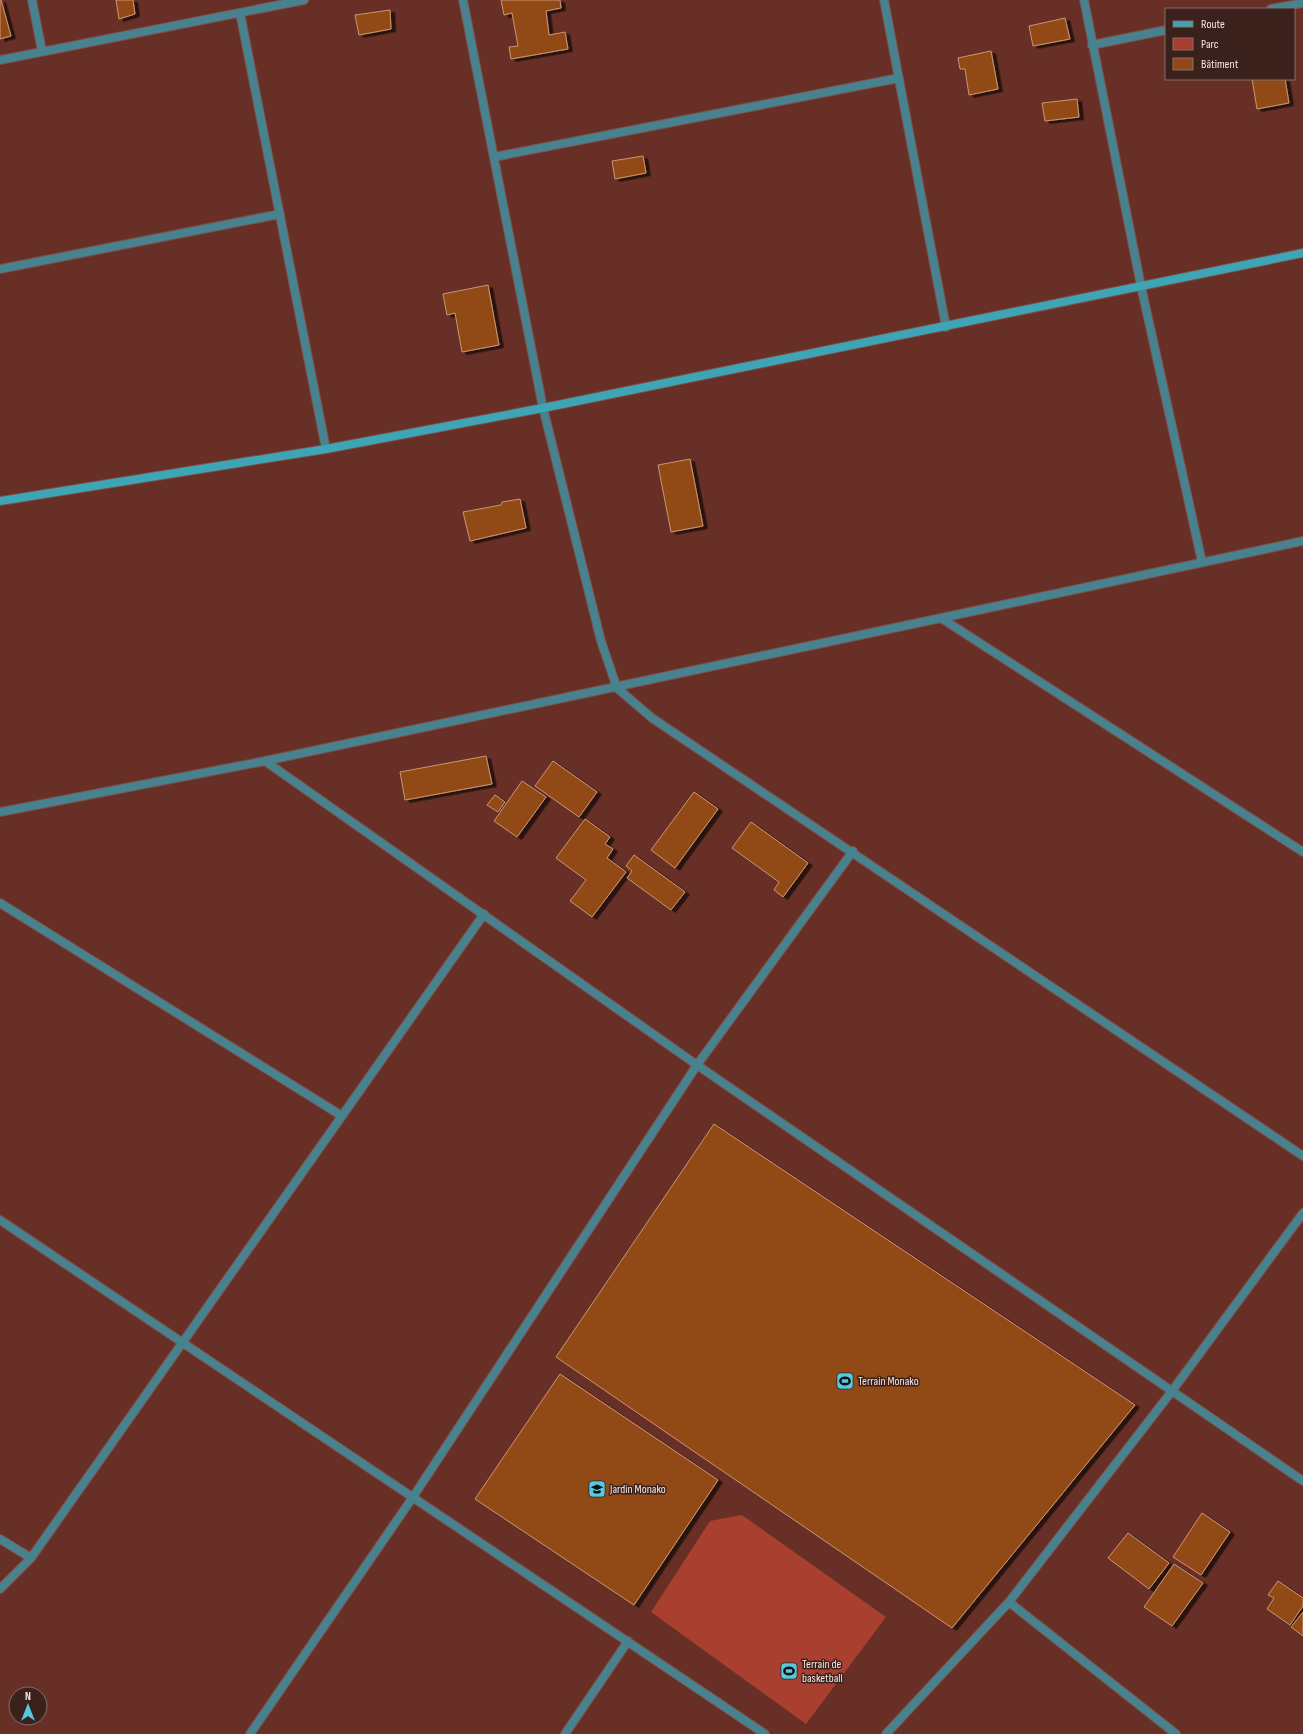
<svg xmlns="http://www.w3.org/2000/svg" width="1303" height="1734" font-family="'Sofia Sans Condensed',sans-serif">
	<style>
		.green { fill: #a93f2f }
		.building { fill: #914a17; stroke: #cd9574; filter: url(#shadow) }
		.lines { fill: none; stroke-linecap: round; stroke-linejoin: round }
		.street-casing { stroke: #7f4c44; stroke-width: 10 }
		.secondary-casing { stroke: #7f4c44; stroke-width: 10 }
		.street { stroke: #47828e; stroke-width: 8 }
		.secondary { stroke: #3ea5b7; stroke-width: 8 }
		.labels { text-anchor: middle; stroke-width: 3; stroke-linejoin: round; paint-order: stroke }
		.poi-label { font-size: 12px; fill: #fae5e0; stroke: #3a211c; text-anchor: start }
	</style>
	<defs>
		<filter id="shadow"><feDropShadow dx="4.5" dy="2.5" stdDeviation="0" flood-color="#0009"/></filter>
	</defs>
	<rect width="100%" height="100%" fill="#672f26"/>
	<path class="green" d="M742 1515 886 1617 806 1724 651 1612 710 1521Z"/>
	<path class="building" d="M0 0H1L11 36 0 39Z
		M116 0H133L135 14 119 19Z
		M501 0H560L561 8 546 11 549 35 565 32 568 49 511 59 509 47 518 46 512 13 504 15Z
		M390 10 391 29 359 35 355 15Z
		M1065 18 1070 39 1033 46 1029 26Z
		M991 51 998 89 969 95 965 69H960L958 58Z
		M1252 79H1285L1289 103 1257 109Z
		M1077 99 1079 117 1045 121 1042 103Z
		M643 156 646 173 615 179 612 161Z
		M488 285 499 345 462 352 455 313 447 315 443 294Z
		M690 459 703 526 671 532 658 465Z
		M520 499 526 528 470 541 463 512 501 505 502 502Z
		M486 756 492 784 405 800 400 772Z
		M553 761 597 792 579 817 535 786Z
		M522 781 546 797 517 837 494 821Z
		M694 792 718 809 675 868 651 850Z
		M495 795 505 802 498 812 487 805Z
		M585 819 610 837 605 844 613 849 607 858 626 872 592 917 570 901 586 880 556 858Z
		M751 822 808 863 783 897 774 890 779 882 732 848Z
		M634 855 685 892 671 910 627 878 632 871 626 866Z
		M714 1124 1135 1405 952 1628 556 1357Z
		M560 1374 718 1480 634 1605 475 1499Z
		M1202 1513 1230 1532 1201 1575 1173 1557Z
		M1128 1533 1169 1563 1149 1589 1108 1558Z
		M1174 1564 1203 1583 1172 1626 1144 1607Z
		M1278 1581 1303 1598V1606L1290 1625 1267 1609 1274 1598 1268 1595Z
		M1303 1612V1636L1291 1627Z"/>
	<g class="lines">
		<defs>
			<path id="street" d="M32 0 42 51
				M463 0 543 408 601 641 617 688 652 718 1303 1156
				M884 0 946 327
				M1084 0 1141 286 1202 562
				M1271 9 1303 3
				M240 13 326 449
				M1092 45 1166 30
				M0 60 304 0
				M494 157 899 78
				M0 269 280 214
				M941 618 1303 541
				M265 761 697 1065 1303 1481
				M0 812 265 761 941 618 1303 852
				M0 903 342 1116
				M0 1220 765 1734
				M0 1539 31 1558
				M0 1589 31 1558 484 914
				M1009 1602 1176 1734
				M250 1734 413 1497 697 1065 853 851
				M565 1734 628 1641
				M886 1734 1009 1602 1172 1391 1303 1213"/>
			<path id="secondary" d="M0 501 326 449 543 408 1303 253"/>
		</defs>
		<use href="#street" class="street-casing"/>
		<use href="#secondary" class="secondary-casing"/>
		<use href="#street" class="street"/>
		<use href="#secondary" class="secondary"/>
	</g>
	<defs>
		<symbol id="stadium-square" viewBox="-11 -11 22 22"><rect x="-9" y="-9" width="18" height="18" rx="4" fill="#55cadf" stroke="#3a211c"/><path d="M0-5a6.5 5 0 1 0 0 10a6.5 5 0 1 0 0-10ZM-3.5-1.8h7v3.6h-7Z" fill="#111"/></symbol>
		<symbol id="school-square" viewBox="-11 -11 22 22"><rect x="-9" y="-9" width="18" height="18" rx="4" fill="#55cadf" stroke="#3a211c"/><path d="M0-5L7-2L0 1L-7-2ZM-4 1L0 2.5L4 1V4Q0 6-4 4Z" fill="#111"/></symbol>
	</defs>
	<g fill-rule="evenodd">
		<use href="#stadium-square" x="835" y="1371" width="20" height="20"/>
		<use href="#school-square" x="587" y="1479" width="20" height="20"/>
		<use href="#stadium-square" x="779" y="1661" width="20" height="20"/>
	</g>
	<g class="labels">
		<g class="poi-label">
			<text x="858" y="1385">Terrain Monako</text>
			<text x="610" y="1493">Jardin Monako</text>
			<text x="802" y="1668">Terrain de<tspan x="802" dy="14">basketball</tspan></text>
		</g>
	</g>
	<rect x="1165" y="8" width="130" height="72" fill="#3a211c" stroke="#876f6a"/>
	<rect x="1173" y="21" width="20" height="6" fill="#3ea5b7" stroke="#876f6a"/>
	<text x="1201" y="28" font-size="12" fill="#fae5e0">Route</text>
	<rect x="1173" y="38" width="20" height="12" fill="#a93f2f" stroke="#876f6a"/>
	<text x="1201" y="48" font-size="12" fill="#fae5e0">Parc</text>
	<rect x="1173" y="58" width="20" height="12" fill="#914a17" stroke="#876f6a"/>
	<text x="1201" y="68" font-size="12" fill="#fae5e0">Bâtiment</text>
	<g transform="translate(28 1706)"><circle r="19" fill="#3a211c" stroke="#876f6a"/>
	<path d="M0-3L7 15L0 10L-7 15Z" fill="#55cadf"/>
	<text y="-6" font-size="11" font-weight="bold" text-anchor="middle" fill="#fae5e0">N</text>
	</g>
</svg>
